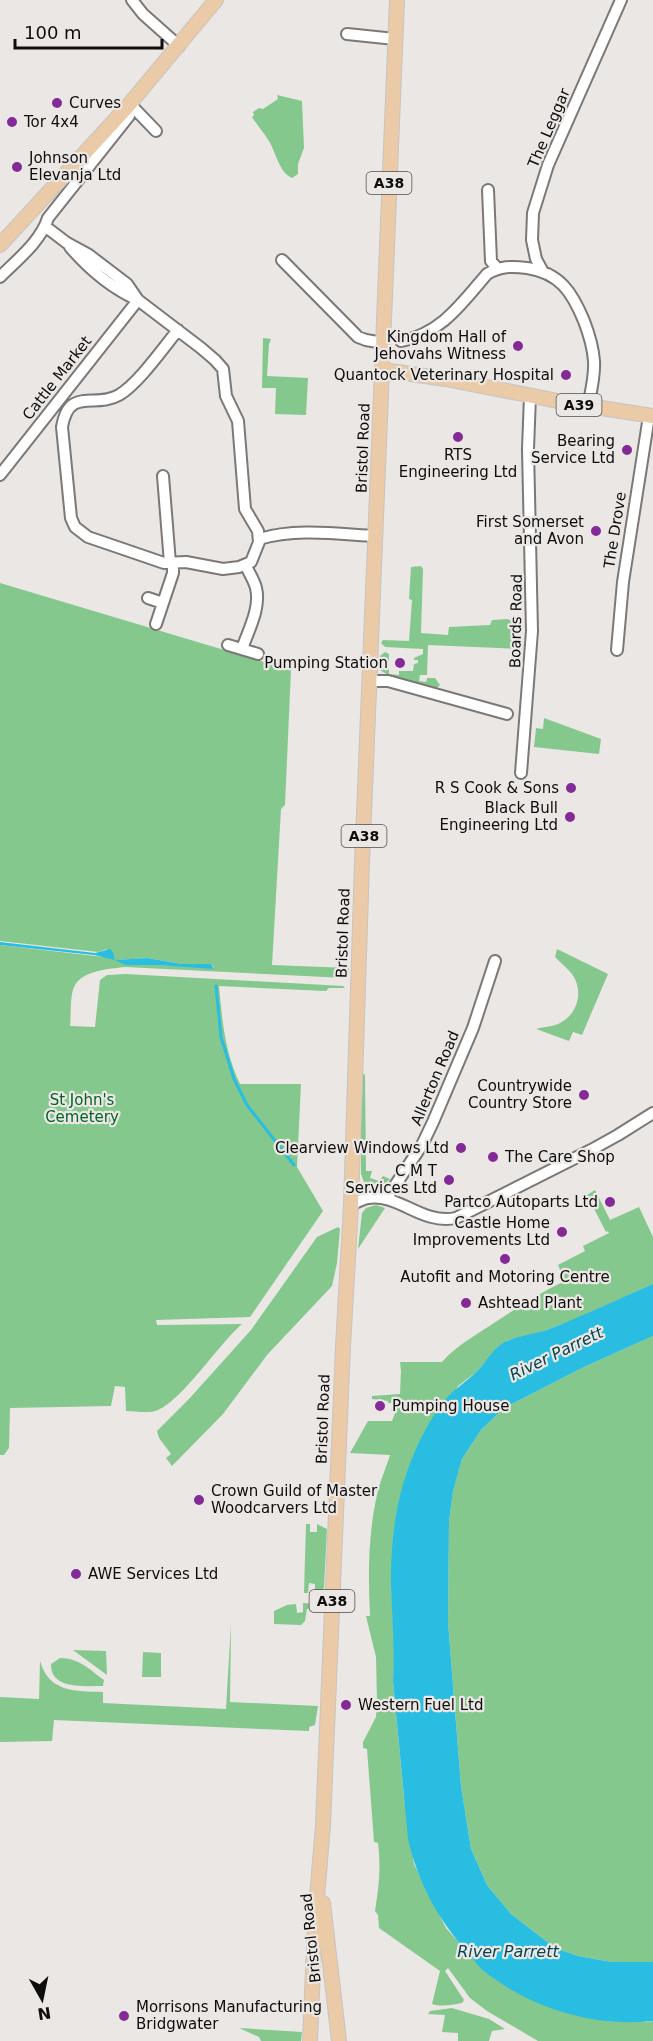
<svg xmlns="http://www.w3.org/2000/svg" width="653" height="2041" font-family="'DejaVu Sans',sans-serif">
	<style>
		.green { fill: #84c88e; fill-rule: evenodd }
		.water { fill: #2abde2 }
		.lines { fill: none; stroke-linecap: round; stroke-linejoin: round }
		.stream { stroke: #2abde2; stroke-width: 3 }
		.minor-casing { stroke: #7b7876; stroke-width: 14 }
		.major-casing { stroke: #c5c5c5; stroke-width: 16 }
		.minor { stroke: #fff; stroke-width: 10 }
		.major { stroke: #eacaa7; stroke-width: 14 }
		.poi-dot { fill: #842a97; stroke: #ebe7e5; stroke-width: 2 }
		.labels { text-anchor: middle; stroke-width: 4.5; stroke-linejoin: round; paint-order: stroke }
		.shield { fill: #ebe7e5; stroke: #504e4d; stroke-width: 1.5 }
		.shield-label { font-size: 14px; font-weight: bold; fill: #0e0d0c }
		.poi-label { font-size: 15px; fill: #0e0d0c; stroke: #ebe7e5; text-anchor: end }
		.street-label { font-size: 15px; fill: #0e0d0c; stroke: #ebe7e5 }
		.park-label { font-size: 15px; fill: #026325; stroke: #ebe7e5 }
		.water-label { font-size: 16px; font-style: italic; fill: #064453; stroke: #ebe7e5 }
	</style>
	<rect width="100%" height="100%" fill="#ebe7e5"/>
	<path class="green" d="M277 95 302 101 304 148 298 164V174L292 178C279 172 276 153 269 141 264 133 257 125 252 117L254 115 253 112 259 108 263 109 278 99Z
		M263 338 271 339 269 344 267 376 308 378 306 415 275 414 276 388H262Z
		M421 566 423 569 421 633 448 635 449 627 490 625 492 620 508 619 515 623 517 637 523 643 522 649 428 645 427 675H420L419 681 426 682 427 678H435L440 685 437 688 388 675 380 670V656L385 652 389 654V674L399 675V671H413L414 664 418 663V660H414V658L423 654V649L385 647 381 643 383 640 409 641 412 600 409 599 411 567Z
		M0 583 291 670 285 805 281 809 272 965 349 968 348 977 345 978 125 967C109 969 82 970 74 987 70 995 71 1017 70 1026L95 1027 100 980 107 975 126 974 343 986 345 988H329L326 991 219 986C222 1020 225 1053 240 1084H301L297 1167 323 1211 250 1317 156 1320 157 1325 242 1324C218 1345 183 1399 158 1410 149 1414 135 1411 126 1411L125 1387 115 1386 111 1406 10 1408 9 1448 4 1455H0V945L104 957 107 949 98 952 0 941ZM147 958 182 964H211L214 968 156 965H125L117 960Z
		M544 718 601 739 599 754 534 747 536 728 543 729Z
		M557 949 608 974 582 1035 573 1032 569 1041 536 1029C542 1027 549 1027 555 1025 577 1018 585 992 572 974 567 968 560 962 555 957Z
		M363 1073 365 1075 366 1171H372L370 1178 379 1181 383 1176 390 1179 386 1183 373 1187 364 1182 361 1174V1123Z
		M595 1190 610 1220 639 1207 653 1237V1284L581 1317 538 1333 508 1340 494 1352 476 1372 458 1386 391 1583 395 1657 393 1681 404 1797 414 1864 446 1928 484 1971 646 2022 653 2021V2041H538L487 2011 470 1998 448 1968 445 1971 464 2000 462 2003C452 2005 441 2007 432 2004L440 1971 379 1928 378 1915 375 1911C379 1886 381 1868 378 1843L374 1842 367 1749 363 1748V1742L376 1717 377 1701 376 1657 366 1616H370C368 1575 368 1535 377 1495 380 1481 386 1468 390 1455L350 1453 368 1421H392L395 1413 391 1411 393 1403H388V1401L372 1399V1396L400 1394 401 1371 400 1362H442C458 1344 478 1334 497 1321 521 1305 540 1293 565 1281L558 1265 585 1251 583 1246 609 1233 608 1231 606 1232 587 1195Z
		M376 1205 385 1208 358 1249 362 1213 366 1208Z
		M338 1227 340 1229 337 1263 332 1286 267 1355 223 1414 172 1466 166 1458 171 1454 159 1438 157 1431 189 1399 251 1330 317 1237Z
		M653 1336V1962H612L578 1956 555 1948 511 1914 487 1885 471 1849 461 1786 448 1622 449 1522 453 1490 462 1459 481 1430 504 1408 584 1367Z
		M306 1524H310V1532H317V1524L327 1529 324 1588 320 1592 315 1593V1584L309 1583 308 1593H304Z
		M303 1603 318 1604 323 1606 307 1609 305 1621 301 1625 274 1624V1611L287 1605 296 1604 297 1613 303 1612Z
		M231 1623 230 1702 318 1706 315 1725 309 1727V1731L54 1720 52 1741 0 1742V1697L39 1699 40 1661C49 1693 76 1691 103 1692V1703L226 1709Z
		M73 1650 106 1651 107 1675Z
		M143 1652 161 1653V1677H142Z
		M60 1658C79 1658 89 1669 104 1680L103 1686C86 1686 50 1690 51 1664Z
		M452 2008 489 2019 505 2029 492 2031 489 2041H458V2033L442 2032 445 2015 428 2014 430 2011Z
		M239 2028 302 2032 301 2041H261L259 2037Z"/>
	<path class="water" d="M0 942 95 953 110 949 113 952 115 960 147 958 182 964H211L214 969 156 965H125L115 960 94 955 0 945Z
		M653 1284V1336L584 1367 504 1408 481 1430 462 1459 453 1491 449 1522 448 1622 461 1786 471 1849 487 1885 511 1914 555 1948 578 1956 612 1962H653V2021C593 2027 533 2009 485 1972 478 1967 473 1958 467 1952 438 1919 418 1883 408 1839L393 1681C395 1649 392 1618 391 1586 390 1522 402 1463 438 1409 448 1393 464 1384 477 1371 487 1361 495 1345 509 1340 522 1335 536 1334 549 1329 584 1316 618 1299 653 1284Z"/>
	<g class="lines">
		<path class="stream" d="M216 986 221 1037 234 1079 247 1105 294 1165"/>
		<defs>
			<path id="minor" d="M132 0 143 14 179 46
				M347 34 395 39
				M130 104 156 131
				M488 190 491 261 497 268
				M46 227 67 243 89 255 127 284 138 300 201 348 215 360 223 369 226 396 238 421 245 509 258 531 259 542 251 562 239 567 223 569 186 562 164 563 88 537 75 527 71 518 62 427C69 386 95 409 119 395 139 383 163 348 178 330
				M282 260 358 337 366 340 383 343
				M543 272 536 259 532 240 533 213 548 165 621 0
				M0 277C17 260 41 241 48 218L129 116 127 107
				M401 341C441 334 462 303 487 274 500 266 512 266 527 268 560 273 572 292 584 321 589 334 593 347 594 361 595 376 591 392 588 406
				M0 475 138 300C111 288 89 269 70 247
				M163 476 170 563
				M259 539C296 528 338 534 375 536
				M148 598 163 603
				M156 624 173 573V563
				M228 645 258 654
				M242 649C248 631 261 608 256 588 254 580 249 573 246 566
				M617 650 623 582 649 416
				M370 681H388L507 714
				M521 773 532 631 528 449 530 396
				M386 1199 422 1145 433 1122 473 1028 495 961
				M351 1205C357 1202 362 1199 368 1198 399 1193 421 1225 456 1218L591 1150 618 1135 653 1113"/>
			<path id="major" d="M0 245 127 107 216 0
				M383 370 446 379 563 402 653 416
				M323 1903 339 2041
				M310 2041 315 1921 323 1825 343 1347 351 1205 362 863 397 0"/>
		</defs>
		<use href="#minor" class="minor-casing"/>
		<use href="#major" class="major-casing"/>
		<use href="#minor" class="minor"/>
		<use href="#major" class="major"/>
	</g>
	<g class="poi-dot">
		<circle cx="57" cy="103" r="6"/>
		<circle cx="12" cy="122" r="6"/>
		<circle cx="17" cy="167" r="6"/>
		<circle cx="518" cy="346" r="6"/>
		<circle cx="566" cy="375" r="6"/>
		<circle cx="458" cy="437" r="6"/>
		<circle cx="627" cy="450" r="6"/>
		<circle cx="596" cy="531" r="6"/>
		<circle cx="400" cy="663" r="6"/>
		<circle cx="571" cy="788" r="6"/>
		<circle cx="570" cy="817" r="6"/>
		<circle cx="584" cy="1095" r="6"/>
		<circle cx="461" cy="1148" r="6"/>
		<circle cx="493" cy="1157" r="6"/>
		<circle cx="449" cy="1180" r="6"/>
		<circle cx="610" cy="1202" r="6"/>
		<circle cx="562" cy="1232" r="6"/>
		<circle cx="505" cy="1259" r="6"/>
		<circle cx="466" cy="1303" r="6"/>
		<circle cx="380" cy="1406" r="6"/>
		<circle cx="199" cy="1500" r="6"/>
		<circle cx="76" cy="1574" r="6"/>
		<circle cx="346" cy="1705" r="6"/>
		<circle cx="124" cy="2016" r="6"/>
	</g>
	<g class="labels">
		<g class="shield">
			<rect x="366.5" y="172" width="45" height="22" rx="4.5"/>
			<rect x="556.5" y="394" width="45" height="22" rx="4.5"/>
			<rect x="341.5" y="825" width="45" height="22" rx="4.5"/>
			<rect x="309.5" y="1590" width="45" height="22" rx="4.5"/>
		</g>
		<g class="shield-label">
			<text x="389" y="188">A38</text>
			<text x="579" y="410">A39</text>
			<text x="364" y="841">A38</text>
			<text x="332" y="1606">A38</text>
		</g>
		<g class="poi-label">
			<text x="69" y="108" text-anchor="start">Curves</text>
			<text x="24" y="127" text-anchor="start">Tor 4x4</text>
			<text x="29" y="163" text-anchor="start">Johnson<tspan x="29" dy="17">Elevanja Ltd</tspan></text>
			<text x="506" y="342">Kingdom Hall of<tspan x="506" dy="17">Jehovahs Witness</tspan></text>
			<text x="554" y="380">Quantock Veterinary Hospital</text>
			<text x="615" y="446">Bearing<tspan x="615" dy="17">Service Ltd</tspan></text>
			<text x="458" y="460" text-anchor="middle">RTS<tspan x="458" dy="17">Engineering Ltd</tspan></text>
			<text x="584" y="527">First Somerset<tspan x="584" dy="17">and Avon</tspan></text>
			<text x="388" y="668">Pumping Station</text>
			<text x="559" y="793">R S Cook &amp; Sons</text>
			<text x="558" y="813">Black Bull<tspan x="558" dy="17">Engineering Ltd</tspan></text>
			<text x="572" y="1091">Countrywide<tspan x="572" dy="17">Country Store</tspan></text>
			<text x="449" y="1153">Clearview Windows Ltd</text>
			<text x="505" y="1162" text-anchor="start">The Care Shop</text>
			<text x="437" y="1176">C M T<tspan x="437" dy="17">Services Ltd</tspan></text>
			<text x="598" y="1207">Partco Autoparts Ltd</text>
			<text x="550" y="1228">Castle Home<tspan x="550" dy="17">Improvements Ltd</tspan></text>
			<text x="505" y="1282" text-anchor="middle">Autofit and Motoring Centre</text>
			<text x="478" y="1308" text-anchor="start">Ashtead Plant</text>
			<text x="392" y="1411" text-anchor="start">Pumping House</text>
			<text x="211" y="1496" text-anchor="start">Crown Guild of Master<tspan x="211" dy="17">Woodcarvers Ltd</tspan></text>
			<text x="88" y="1579" text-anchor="start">AWE Services Ltd</text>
			<text x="358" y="1710" text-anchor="start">Western Fuel Ltd</text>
			<text x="136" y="2012" text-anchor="start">Morrisons Manufacturing<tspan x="136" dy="17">Bridgwater</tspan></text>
		</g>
		<g class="street-label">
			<text transform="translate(549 128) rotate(-67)" y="5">The Leggar</text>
			<text transform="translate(57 378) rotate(-52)" y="5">Cattle Market</text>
			<text transform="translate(363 448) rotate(-88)" y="5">Bristol Road</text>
			<text transform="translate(615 530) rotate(-81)" y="5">The Drove</text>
			<text transform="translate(516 621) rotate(-89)" y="5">Boards Road</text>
			<text transform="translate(343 933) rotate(-88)" y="5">Bristol Road</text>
			<text transform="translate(435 1078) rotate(-67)" y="5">Allerton Road</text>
			<text transform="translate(323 1419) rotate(-88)" y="5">Bristol Road</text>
			<text transform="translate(311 1938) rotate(-96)" y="5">Bristol Road</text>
		</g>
		<g class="park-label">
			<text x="82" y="1105">St John's<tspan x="82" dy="17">Cemetery</tspan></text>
		</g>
		<g class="water-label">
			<text transform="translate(556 1353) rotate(-26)" y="6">River Parrett</text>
			<text x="508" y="1957">River Parrett</text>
		</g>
	</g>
	<g transform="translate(42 1999) rotate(171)" stroke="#ebe7e5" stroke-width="4.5" paint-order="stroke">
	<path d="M0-4.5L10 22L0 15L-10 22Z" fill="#0e0d0c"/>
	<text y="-9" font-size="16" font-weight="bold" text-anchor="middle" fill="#0e0d0c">N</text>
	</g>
	<path d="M15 39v9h147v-9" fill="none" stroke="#0e0d0c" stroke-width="3"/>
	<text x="24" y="39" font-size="18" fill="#0e0d0c" stroke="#ebe7e5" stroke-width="4.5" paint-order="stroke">100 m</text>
</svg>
